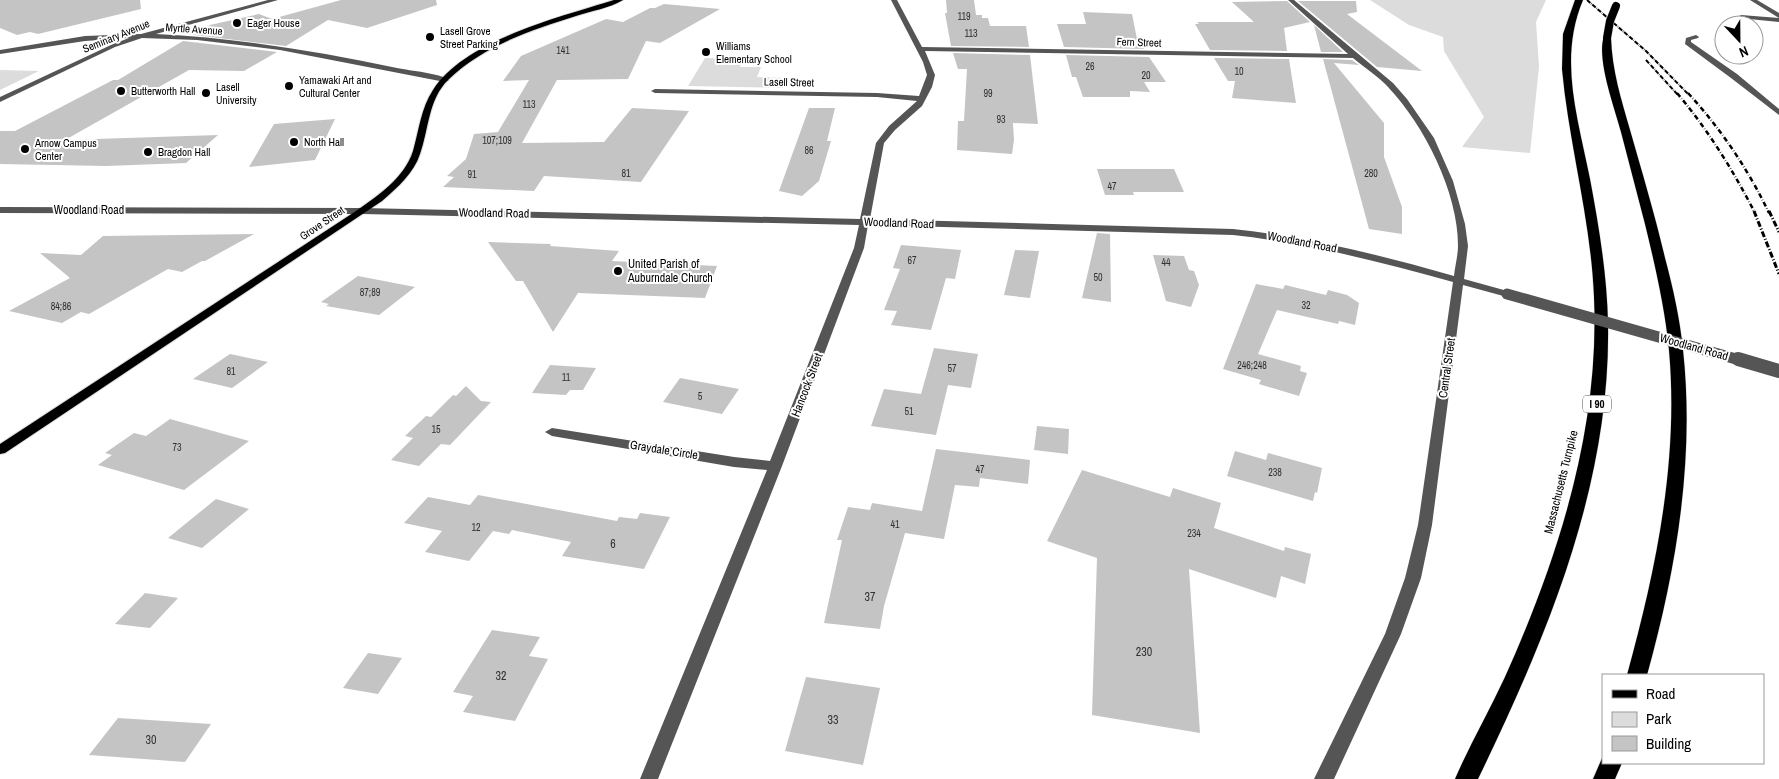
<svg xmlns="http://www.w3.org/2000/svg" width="1779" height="779" font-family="'Archivo Narrow',sans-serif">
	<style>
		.green { fill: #dcdcdc }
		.building { fill: #c4c4c4 }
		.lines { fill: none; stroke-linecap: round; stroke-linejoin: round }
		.major-casing { stroke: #dbdbdb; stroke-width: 2 }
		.highway-casing { stroke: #dbdbdb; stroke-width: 1 }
		.minor { fill: #555; fill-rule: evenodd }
		.major { fill: #000; fill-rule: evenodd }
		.highway { fill: #000; fill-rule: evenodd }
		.rail-far2 { stroke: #000; stroke-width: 2; stroke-dasharray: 4.5 1 0.5 1; stroke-linecap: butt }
		.rail-far1 { stroke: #000; stroke-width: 2.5; stroke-dasharray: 5 2 0.5 2; stroke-linecap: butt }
		.rail { stroke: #000; stroke-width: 3; stroke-dasharray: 6 2 1 2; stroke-linecap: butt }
		.highway-bridge-casing { stroke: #dbdbdb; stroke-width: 9; stroke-linecap: butt }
		.minor-bridge-far1 { stroke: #555; stroke-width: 11 }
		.minor-bridge { stroke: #555; stroke-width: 14 }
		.highway-bridge { stroke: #000; stroke-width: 8 }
		.poi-dot { fill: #000; stroke: #fff; stroke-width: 2 }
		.labels { text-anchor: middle; stroke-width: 4; stroke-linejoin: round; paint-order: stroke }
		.number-label { font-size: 10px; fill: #313131 }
		.far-poi-label { font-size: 11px; fill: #000; stroke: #fff; text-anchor: start }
		.far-street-label { font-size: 11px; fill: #000; stroke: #fff }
		.shield { fill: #fff; stroke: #4c4c4c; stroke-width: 1 }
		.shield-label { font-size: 11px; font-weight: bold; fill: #000 }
		.street-label { font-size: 12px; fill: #000; stroke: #fff }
		.poi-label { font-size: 12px; fill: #000; stroke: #fff; text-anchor: start }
		.near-number-label { font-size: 12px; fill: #313131 }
	</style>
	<rect width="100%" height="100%" fill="#fff"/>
	<path class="green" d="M1370 0H1546L1536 22 1539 67 1530 153 1462 147 1484 117 1444 51 1443 37 1409 25Z
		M705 58 744 59 740 67H761L757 77 787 78 783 88 688 86Z
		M0 70 39 71 0 90Z"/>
	<path class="building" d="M0 0H140L141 9 38 34 30 32 17 35 0 28Z
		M341 0H436L437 5 367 28 328 20 286 46 194 35 210 25 259 14 272 19Z
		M946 0H974L976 15H982V18H988L990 26H1026L1029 47 951 46 945 13H947Z
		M1287 1 1310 22 1284 28 1287 51 1210 50 1195 24H1199L1197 22H1254L1232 2Z
		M1298 1H1356L1357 12 1347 14 1422 71 1377 67Z
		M664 4 720 9 660 43 646 41 628 79 557 80 522 143 604 142 632 108 689 111 641 182 544 176 534 191 443 187 454 177 447 176 466 159 474 134 498 132 529 80 503 81 521 56 606 19 623 22 650 8H655Z
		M1083 12 1132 14 1137 39 1144 49 1064 47 1057 24H1086Z
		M1314 25 1343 52H1321Z
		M183 41 277 52 244 71 189 70 65 140 218 135 186 163 106 166 0 164V131H15L113 80H118Z
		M953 53 1030 55 1038 124 1013 123 1014 140 1012 154 957 150 958 121H964L967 69H958Z
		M1066 55 1149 57 1166 82H1144L1150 92 1130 91V97H1083L1076 77H1072Z
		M1214 58 1289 59 1296 103 1232 98 1235 81H1228Z
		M1323 59 1352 60 1359 65 1334 63 1384 123V157L1402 207V234L1369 229Z
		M809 108H835L827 141H831L819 181 802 196 779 191Z
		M335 119 315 160 249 167 274 124Z
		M1097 169H1174L1184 192H1133L1134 195H1105Z
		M1097 233 1110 234 1111 302 1082 298Z
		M254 234 205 261H202L182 272 168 269 89 314 81 312 62 323 9 311 70 278 40 253 81 255 103 236Z
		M488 242 551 244 550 246 619 251 612 261 717 266 705 298 578 293 553 332 523 281H516Z
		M901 245 961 250 955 279 946 278 931 330 891 325 897 311 884 310 900 269 893 268Z
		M1015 250 1039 251 1030 298 1004 295Z
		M1153 255 1184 256 1189 270 1194 271 1199 285 1191 307 1166 301Z
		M358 276 415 287 379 315 326 306 329 304 321 302Z
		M1256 284 1283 289 1285 285 1326 295 1328 290 1347 295 1359 303 1355 325 1339 321 1338 324 1277 310 1258 354 1301 366 1300 371 1307 373 1299 396 1259 384 1261 380 1223 369Z
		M934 348 978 354 971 388 948 385 936 435 871 426 884 389 921 394Z
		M230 354 268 362 232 388 193 379Z
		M550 365 596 368 583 390H570L566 395 532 393Z
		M680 378 739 389 722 414 663 402Z
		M466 386 481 401 491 402 450 445 441 444 419 466 391 460 413 438 405 436 426 416 431 417 453 395 456 396Z
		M170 419 249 441 184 490 98 465 112 455 105 453 134 433 146 436Z
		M1037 426 1069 429 1068 454 1034 450Z
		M936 449 1030 460 1028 484 980 478 979 487 955 485 944 539 905 533 884 606 880 629 824 623 842 540H837L848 507 870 510 872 503 922 511Z
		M1235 451 1266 460 1268 453 1322 468 1317 493 1315 492 1313 501 1227 476Z
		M1082 470 1170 497 1173 488 1221 503 1214 528 1284 551 1285 547 1311 554 1305 584 1281 576 1276 598 1189 569 1200 733 1092 715 1097 558 1047 541Z
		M478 495 617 521 619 517 637 519 640 513 670 517 644 569 562 556 571 542 512 530 509 534 493 531 469 561 425 552 442 531 404 523 428 497 470 505Z
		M216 499 249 509 202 548 168 538Z
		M145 593 178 598 150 628 115 624Z
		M492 630 540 637 529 656 548 659 515 721 463 712 473 696 453 692Z
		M368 653 402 658 378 694 343 688Z
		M806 677 880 688 863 765 785 751Z
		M118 718 211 724 185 762 89 755Z"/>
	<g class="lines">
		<defs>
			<path id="major" d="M614 0H623C610 8 591 11 576 16 531 30 483 46 448 80 428 100 429 129 420 154 414 173 397 188 382 201L5 453 0 454V444L353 213C376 197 404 179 413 151 419 130 421 108 433 90 465 40 560 17 614 0Z"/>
			<path id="highway" d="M1575 0H1583C1558 59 1578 118 1590 179 1599 227 1607 275 1608 323 1611 485 1547 636 1478 779H1455C1470 744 1489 712 1505 677 1558 559 1600 429 1594 297 1591 220 1569 145 1562 69L1563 34Z
				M1604 36 1611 38C1612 70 1621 99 1630 130 1642 172 1655 215 1665 258 1673 288 1680 319 1683 350 1695 459 1676 571 1647 675H1627C1656 570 1679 460 1669 350 1665 308 1655 265 1645 224 1637 193 1629 163 1621 132 1615 109 1596 59 1604 36Z
				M1603 756V763H1622L1615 779H1593Z"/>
		</defs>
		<use href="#major" class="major-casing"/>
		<use href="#highway" class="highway-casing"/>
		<path class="minor" d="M268 0H278L156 34C238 38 317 51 397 68 411 71 439 73 449 80L445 82 280 50 197 40 142 38 115 47 0 102V97L111 45 129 38 85 41 0 54V50L85 36 141 34Z
			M891 0H897L922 47 1348 54 1288 0H1294L1393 83 1407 99 1434 138 1453 181 1465 224 1468 246 1464 279 1511 292 1512 294 1507 297 1463 285 1432 525 1421 578 1401 634 1334 779H1314L1385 634 1405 578 1418 525 1453 282C1380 262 1308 243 1233 235L868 225 864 248 782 466 658 779H640L767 470 734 467 552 436 545 432 552 428 734 457 770 461 854 248 859 225 362 214 0 213V207L362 208 860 219 876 143 889 126 917 101 877 97 655 93 651 91 655 89 877 93 919 96 927 75 923 62ZM925 51 1353 58C1365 68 1378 76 1388 87 1424 125 1458 192 1458 246 1458 255 1455 266 1454 276 1381 255 1308 237 1233 229L870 219 884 143 895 130 922 106 932 87 935 75Z
			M1750 0H1757L1779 13V18Z
			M1741 15 1779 18V22L1739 18 1738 17Z
			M1696 35 1699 37 1698 38 1691 40V42L1737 74 1779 109V115L1731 78 1685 44 1686 38Z"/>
		<use href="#major" class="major"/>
		<use href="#highway" class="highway"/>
		<path class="rail-far2" d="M1587 0 1646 51 1689 95
			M1646 60 1678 95"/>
		<path class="rail-far1" d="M1677 93C1708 130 1733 170 1755 213
			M1688 93C1721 129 1748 169 1769 213"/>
		<path class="rail" d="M1754 211 1779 274
			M1769 211 1779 232"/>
		<defs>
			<path id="highway-bridge" d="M1607 38 1610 21 1616 6"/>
		</defs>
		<use href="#highway-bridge" class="highway-bridge-casing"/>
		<path class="minor-bridge-far1" d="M1507 294 1743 361"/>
		<path class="minor-bridge" d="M1738 359 1779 371"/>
		<use href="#highway-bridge" class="highway-bridge"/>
	</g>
	<g class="poi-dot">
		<circle cx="237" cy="23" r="5"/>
		<circle cx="430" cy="37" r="5"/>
		<circle cx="706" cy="52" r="5"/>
		<circle cx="289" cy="86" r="5"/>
		<circle cx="121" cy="91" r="5"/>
		<circle cx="206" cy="93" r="5"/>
		<circle cx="294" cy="142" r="5"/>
		<circle cx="25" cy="149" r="5"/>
		<circle cx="148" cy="152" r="5"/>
		<circle cx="618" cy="271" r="5"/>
	</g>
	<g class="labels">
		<g class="number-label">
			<text x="964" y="20">119</text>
			<text x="971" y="37">113</text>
			<text x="563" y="54">141</text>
			<text x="1090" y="70">26</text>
			<text x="1239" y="75">10</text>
			<text x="1146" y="79">20</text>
			<text x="988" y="97">99</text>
			<text x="529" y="108">113</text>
			<text x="1001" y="123">93</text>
			<text x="497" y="144">107;109</text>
			<text x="809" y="154">86</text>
			<text x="626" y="177">81</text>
			<text x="1371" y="177">280</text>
			<text x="472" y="178">91</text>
			<text x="1112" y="190">47</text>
			<text x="912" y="264">67</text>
			<text x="1166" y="266">44</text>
			<text x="1098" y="281">50</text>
			<text x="370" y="296">87;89</text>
			<text x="1306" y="309">32</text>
			<text x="61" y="310">84;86</text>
			<text x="1252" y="369">246;248</text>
			<text x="952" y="372">57</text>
			<text x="231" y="375">81</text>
			<text x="566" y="381">11</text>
			<text x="700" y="400">5</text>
			<text x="909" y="415">51</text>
			<text x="436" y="433">15</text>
			<text x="177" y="451">73</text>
			<text x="980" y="473">47</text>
			<text x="1275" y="476">238</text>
			<text x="895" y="528">41</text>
			<text x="476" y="531">12</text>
			<text x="1194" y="537">234</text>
		</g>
		<g class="far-poi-label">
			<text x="247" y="27">Eager House</text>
			<text x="440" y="35">Lasell Grove<tspan x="440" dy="13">Street Parking</tspan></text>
			<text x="716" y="50">Williams<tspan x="716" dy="13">Elementary School</tspan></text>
			<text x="299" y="84">Yamawaki Art and<tspan x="299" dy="13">Cultural Center</tspan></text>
			<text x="216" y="91">Lasell<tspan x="216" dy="13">University</tspan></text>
			<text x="131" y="95">Butterworth Hall</text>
			<text x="304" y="146">North Hall</text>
			<text x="35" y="147">Arnow Campus<tspan x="35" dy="13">Center</tspan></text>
			<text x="158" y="156">Bragdon Hall</text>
		</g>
		<g class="far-street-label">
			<text transform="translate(194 29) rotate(4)" y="4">Myrtle Avenue</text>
			<text transform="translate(116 36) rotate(-22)" y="4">Seminary Avenue</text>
			<text transform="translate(1139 42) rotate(2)" y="4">Fern Street</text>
			<text transform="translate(789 82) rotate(1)" y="4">Lasell Street</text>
			<text transform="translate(322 223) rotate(-34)" y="4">Grove Street</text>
		</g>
		<rect class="shield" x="1583" y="395.5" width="28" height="17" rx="4"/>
		<g class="shield-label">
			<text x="1597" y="408">I 90</text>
		</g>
		<g class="street-label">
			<text x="89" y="214">Woodland Road</text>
			<text transform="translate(494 213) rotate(1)" y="4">Woodland Road</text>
			<text transform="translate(899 223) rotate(2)" y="4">Woodland Road</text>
			<text transform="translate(1302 242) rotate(11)" y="4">Woodland Road</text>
			<text transform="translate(1694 347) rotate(16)" y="4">Woodland Road</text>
			<text transform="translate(1447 368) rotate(-82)" y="4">Central Street</text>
			<text transform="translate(807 385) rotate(-69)" y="4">Hancock Street</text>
			<text transform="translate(664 450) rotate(9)" y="4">Graydale Circle</text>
			<text transform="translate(1561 482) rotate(-76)" y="4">Massachusetts Turnpike</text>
		</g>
		<g class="poi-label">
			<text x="628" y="268">United Parish of<tspan x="628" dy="14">Auburndale Church</tspan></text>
		</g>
		<g class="near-number-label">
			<text x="613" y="548">6</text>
			<text x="870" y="601">37</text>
			<text x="1144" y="656">230</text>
			<text x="501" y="680">32</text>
			<text x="833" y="724">33</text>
			<text x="151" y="744">30</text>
		</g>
	</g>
	<rect x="1602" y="674" width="162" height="90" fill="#ffffff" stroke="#999999"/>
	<rect x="1612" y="690" width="25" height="8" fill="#000000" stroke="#999999"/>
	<text x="1646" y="699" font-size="15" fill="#000000">Road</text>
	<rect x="1612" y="712" width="25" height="15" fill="#dcdcdc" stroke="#999999"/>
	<text x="1646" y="724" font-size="15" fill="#000000">Park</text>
	<rect x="1612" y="736" width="25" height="15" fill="#c4c4c4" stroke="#999999"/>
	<text x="1646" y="749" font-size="15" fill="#000000">Building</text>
	<g transform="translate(1739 40) rotate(158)"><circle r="24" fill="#ffffff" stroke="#999999"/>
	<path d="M0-4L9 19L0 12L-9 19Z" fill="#000000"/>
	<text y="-8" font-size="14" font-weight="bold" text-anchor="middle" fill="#000000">N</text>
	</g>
</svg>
